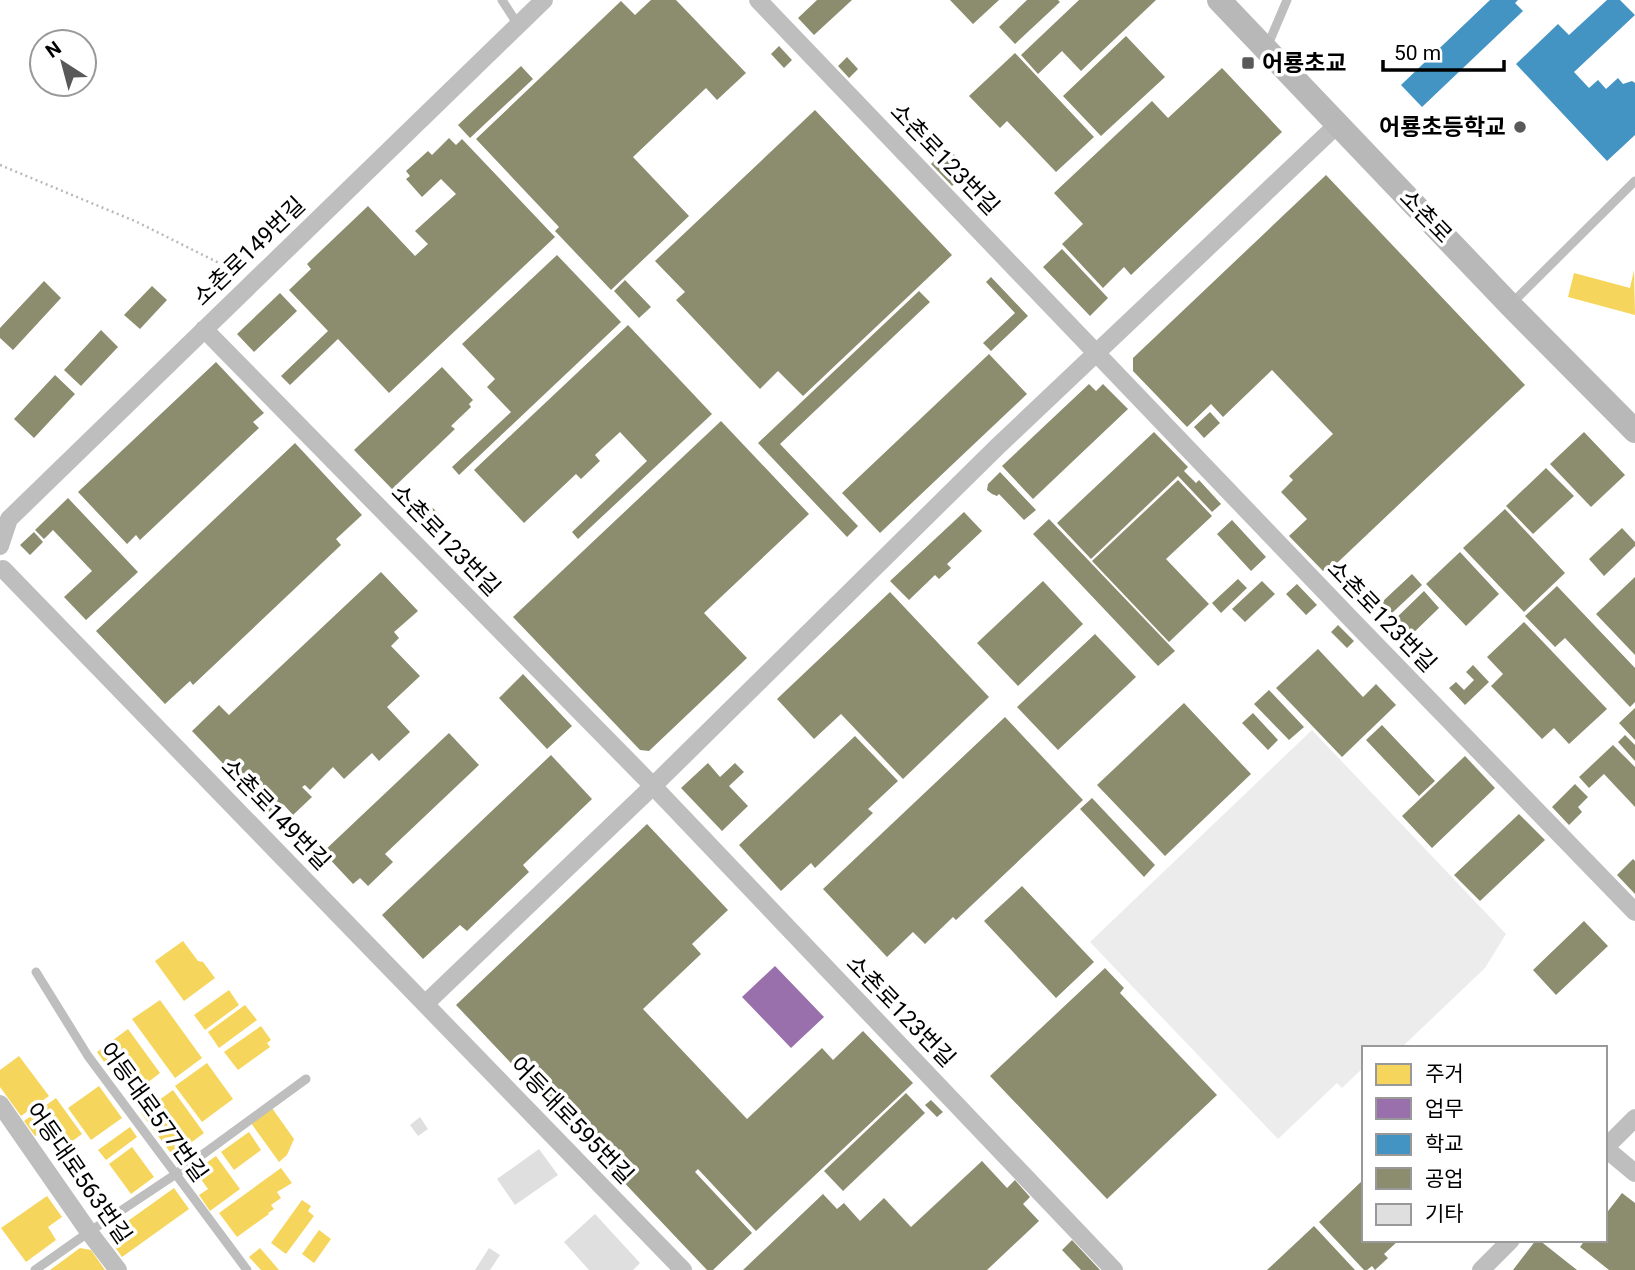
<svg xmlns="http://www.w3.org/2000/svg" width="1635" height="1270" font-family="Roboto,'Noto Sans KR',sans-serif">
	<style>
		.green { fill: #ececec }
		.homes { fill: #f6d55c }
		.offices { fill: #9970ab }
		.schools { fill: #4393c3 }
		.industry { fill: #8c8c6e }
		.building { fill: #dfdfdf }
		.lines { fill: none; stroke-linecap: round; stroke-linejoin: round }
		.path { stroke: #b9b9b9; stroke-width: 2.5; stroke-dasharray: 2 3.5; stroke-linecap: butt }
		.lane { stroke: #bebebe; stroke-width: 9 }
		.street { stroke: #bebebe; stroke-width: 18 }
		.secondary { stroke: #b8b8b8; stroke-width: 24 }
		.poi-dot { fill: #595959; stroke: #fff; stroke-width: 2.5 }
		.labels { text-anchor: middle; stroke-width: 7; stroke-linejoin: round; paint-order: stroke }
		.poi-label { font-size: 23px; font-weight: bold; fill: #000; stroke: #fff; text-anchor: start }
		.street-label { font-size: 23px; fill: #000; stroke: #fff }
	</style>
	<rect width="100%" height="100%" fill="#fff"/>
	<path class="green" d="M1312 730 1506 934 1485 968 1401 1048H1364V1067L1342 1088 1337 1083 1278 1139 1090 942Z"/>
	<path class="homes" d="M1634 270 1635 315 1568 297 1574 273 1630 288Z
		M183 941 198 961 203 962 215 978 184 1001 155 961Z
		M229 990 239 1005 205 1030 194 1015Z
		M160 1000 202 1058 175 1078 132 1019Z
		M245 1005 257 1020 219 1048 208 1032Z
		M261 1026 271 1040 267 1043 270 1047 238 1070 224 1052Z
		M128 1029 160 1073 143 1086 126 1063 112 1073 97 1052Z
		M19 1056 49 1096 21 1116 0 1087V1070Z
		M207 1063 233 1099 202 1122 175 1086Z
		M99 1086 122 1118 91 1140 68 1108Z
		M173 1090 204 1133 173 1156 141 1113Z
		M56 1098 82 1134 71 1142 56 1121 35 1136 24 1121Z
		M272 1108 294 1139 287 1155 279 1162 251 1123Z
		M130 1127 137 1137 106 1160 98 1150Z
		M249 1132 261 1150 234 1170 221 1152Z
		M132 1147 154 1177 131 1194 109 1164Z
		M216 1156 240 1189 210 1211 199 1195 208 1189 195 1171Z
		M281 1168 292 1183 277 1192 281 1198 271 1205 274 1209 268 1213 269 1214 237 1237 219 1213Z
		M174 1188 189 1209 122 1257 107 1236Z
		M47 1196 62 1217 48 1227 56 1240 26 1262 1 1228Z
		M302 1200 311 1206 308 1211 314 1216 286 1254 271 1243Z
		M319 1230 331 1239 314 1263 302 1254Z
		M80 1248 91 1250 105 1270H50Z
		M260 1248 279 1270H261L249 1257Z"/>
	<path class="offices" d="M775 966 824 1017 791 1048 742 997Z"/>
	<path class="schools" d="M1490 0H1518L1515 3 1523 11 1422 107 1401 85Z
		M1607 0H1620L1635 15 1574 72 1589 88 1598 80 1606 89 1618 78 1623 84 1632 81 1635 83V135L1607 161 1516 64 1558 24 1569 35Z"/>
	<path class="industry" d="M651 0H676L746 73 717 100 706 88 633 157 689 216 611 290 555 231 559 227 476 139 621 1 635 15Z
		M817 0H852L814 35 798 18Z
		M950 0H999L973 24Z
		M1027 0H1058L1060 2 1015 44 999 27Z
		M1079 0H1156L1081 71 1062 51 1038 74 1021 55Z
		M1126 36 1165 77 1101 136 1063 96Z
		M779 46 792 60 784 68 771 54Z
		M1015 53 1094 137 1056 172 1007 121 1000 128 969 96Z
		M847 57 858 69 849 78 838 66Z
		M521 66 533 79 470 138 458 125Z
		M1222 68 1282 132 1131 275 1124 267 1103 288 1062 244 1083 224 1054 193 1152 101 1168 118Z
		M815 110 952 255 803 396 778 371 760 389 676 300 685 292 655 261Z
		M449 138 456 145 462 139 555 237 389 393 338 339 290 385 281 376 328 331 289 290 311 269 307 264 368 206 415 256 428 244 415 231 456 194 441 179 422 197 406 179 410 176 406 171 428 151 432 155Z
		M948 148 969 170 952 186 931 164Z
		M1326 175 1525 385 1336 564 1334 561 1323 571 1289 536 1307 519 1281 492 1293 480 1289 476 1333 434 1272 370 1223 417 1211 404 1187 427 1133 371V358Z
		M1062 249 1108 298 1090 316 1043 267Z
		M557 255 621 322 459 475 452 467 511 412 487 387 495 379 462 344Z
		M991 277 1028 316 991 351 983 343 1015 313 986 282Z
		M625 280 651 307 639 318 614 291Z
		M44 281 61 298 13 350 0 338V328Z
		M152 286 167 300 140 329 124 315Z
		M919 291 930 302 780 444 858 526 847 537 758 443Z
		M280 293 297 311 254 352 237 334Z
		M628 325 712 414 578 539 572 532 647 461 620 432 595 455 600 461 581 479 576 474 524 523 474 470Z
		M101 330 118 347 81 386 64 370Z
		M989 354 1027 394 880 533 842 493Z
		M216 362 264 413 253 422 259 428 140 540 136 535 127 544 78 492Z
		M442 367 473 400 469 404 471 407 451 426 455 429 392 489 354 450Z
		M55 375 75 394 34 438 14 419Z
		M1089 384 1096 391 1103 384 1128 409 1033 499 1002 466Z
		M1210 412 1220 423 1204 438 1194 427Z
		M721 421 809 514 704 613 747 658 649 751 640 750 513 617Z
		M1154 432 1188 467 1184 471 1196 483 1199 480 1221 504 1212 512 1178 476 1091 559 1057 523Z
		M1584 432 1625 475 1591 507 1550 464Z
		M295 443 362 515 336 539 341 545 193 685 190 681 165 704 96 631Z
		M1546 468 1574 496 1533 534 1506 506Z
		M1000 472 1036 510 1024 520 999 494 997 496 992 494 987 490 988 484Z
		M1178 480 1212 516 1166 559 1209 604 1169 642 1092 561Z
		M68 498 138 572 86 620 64 597 92 571 53 530 44 539 35 530Z
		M433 508 446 522 437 530 432 529 425 521 424 516Z
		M1505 509 1565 573 1524 612 1463 548Z
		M964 512 982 531 947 564 951 568 939 579 935 575 909 600 890 581Z
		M1049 519 1175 651 1158 666 1033 534Z
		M1232 520 1266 557 1251 571 1217 534Z
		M1622 528 1635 542V546L1604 576 1589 559Z
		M34 532 43 542 30 555 20 545Z
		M1460 552 1499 594 1466 626 1426 584Z
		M381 572 418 611 394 632 399 638 391 646 420 676 387 707 410 732 379 761 372 753 344 779 333 767 310 790 305 785 302 787 312 797 293 815 284 805 273 816 192 731 219 705 229 715Z
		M1412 574 1422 585 1392 613 1382 602Z
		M1635 577V655L1596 614Z
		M1238 579 1247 588 1221 613 1212 603Z
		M1043 581 1083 624 1018 686 977 643Z
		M1262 581 1275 594 1245 622 1232 609Z
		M1297 584 1317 605 1306 615 1286 594Z
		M1557 586 1635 668V702L1630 707 1565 638 1555 647 1525 616Z
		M1424 591 1439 608 1407 639 1391 623Z
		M890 592 989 697 903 779 841 714 814 739 777 699Z
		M1524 622 1607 709 1569 744 1554 728 1542 739 1491 686 1503 674 1487 657Z
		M1338 625 1354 641 1347 648 1331 632Z
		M1095 634 1136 677 1058 750 1017 707Z
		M1318 649 1363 697 1376 684 1396 705 1342 757 1276 688Z
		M1473 665 1489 682 1465 705 1449 688 1456 682 1464 690 1474 680 1466 672Z
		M523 674 572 726 547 749 499 698Z
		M1269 690 1304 727 1289 740 1254 704Z
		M1184 703 1251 774 1165 856 1097 785Z
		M1635 708V740L1619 723Z
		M1253 713 1278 740 1268 750 1242 723Z
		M1005 717 1083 800 956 920 953 917 925 944 913 932 887 957 823 889Z
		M1382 725 1435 781 1419 796 1366 740Z
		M449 733 479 765 385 854 393 862 368 886 360 878 353 884 323 852Z
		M1625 735 1635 745V761L1618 742Z
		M855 736 898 781 868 809 873 813 815 868 811 863 781 891 739 845Z
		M1613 745 1635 767V807L1604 774 1589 788 1579 777Z
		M551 755 592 799 523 865 529 872 467 931 460 925 423 959 382 915Z
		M1465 756 1495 788 1432 848 1402 816Z
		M708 763 720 777 735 763 744 772 729 786 748 806 722 831 681 788Z
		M1575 784 1588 797 1578 807 1582 812 1569 825 1552 807Z
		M1092 798 1155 865 1144 877 1080 809Z
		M1519 814 1545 840 1480 901 1454 875Z
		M647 824 728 910 692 944 701 954 643 1009 747 1119 822 1048 833 1060 863 1031 913 1083 756 1231 698 1169 695 1172 752 1233 713 1270H707L456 1005Z
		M1633 859 1635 861V894L1617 875Z
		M1022 886 1094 962 1056 998 984 921Z
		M1584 921 1608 946 1556 995 1533 970Z
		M1105 968 1124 988 1120 993 1217 1095 1107 1199 990 1076Z
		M906 1093 925 1113 843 1191 824 1171Z
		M931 1100 943 1112 937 1117 925 1105Z
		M982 1161 1007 1188 1015 1180 1030 1197 1023 1204 1039 1221 987 1270H743L823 1194 837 1209 844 1203 860 1221 884 1198 911 1227Z
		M1364 1179V1240H1399L1384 1254 1388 1258 1375 1270 1372 1266 1367 1270H1364L1319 1222Z
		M1622 1193 1635 1203V1270H1609L1580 1247 1585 1240H1605V1215Z
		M1314 1226 1355 1270H1267Z
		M1072 1240 1100 1270H1081L1062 1250Z
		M1536 1240H1539L1577 1270H1513Z"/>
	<path class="building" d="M420 1117 428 1129 418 1136 410 1125Z
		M539 1149 558 1175 515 1205 497 1179Z
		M595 1214 640 1263 633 1270H589L564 1242Z
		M489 1248 500 1255 490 1270H475Z"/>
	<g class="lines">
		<path class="path" d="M0 165 137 222 239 273"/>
		<path class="lane" d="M502 0 518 25
			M1267 47 1287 0
			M1512 303 1635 181
			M36 972 88 1056 247 1270
			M35 1270 89 1232 176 1174 306 1079"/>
		<path class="street" d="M758 0 1351 619 1635 912
			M204 329 653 786 1114 1270
			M0 546 9 519 544 0
			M3 569 683 1270
			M425 1004 653 786 997 447 1338 124
			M0 1104 89 1232 118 1270
			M1605 1148 1635 1118
			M1605 1148 1635 1173
			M1481 1270 1511 1240"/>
		<path class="secondary" d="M1219 0 1510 305 1635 431"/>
	</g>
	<g class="poi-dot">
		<rect x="1241" y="56" width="14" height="14" rx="3.5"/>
		<circle cx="1520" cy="127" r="7"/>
	</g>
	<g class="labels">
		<g class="poi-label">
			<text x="1262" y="71">어룡초교</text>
			<text x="1506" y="135" text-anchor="end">어룡초등학교</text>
		</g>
		<g class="street-label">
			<text transform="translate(945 159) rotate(46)" y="8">소촌로123번길</text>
			<text transform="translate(1426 216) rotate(46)" y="8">소촌로</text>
			<text transform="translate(249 251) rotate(-44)" y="8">소촌로149번길</text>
			<text transform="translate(446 540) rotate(46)" y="8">소촌로123번길</text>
			<text transform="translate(1382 616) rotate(46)" y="8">소촌로123번길</text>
			<text transform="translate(276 814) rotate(46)" y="8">소촌로149번길</text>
			<text transform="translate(901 1011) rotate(46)" y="8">소촌로123번길</text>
			<text transform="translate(154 1112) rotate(54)" y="8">어등대로577번길</text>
			<text transform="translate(572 1120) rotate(46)" y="8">어등대로595번길</text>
			<text transform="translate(79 1173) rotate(55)" y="8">어등대로563번길</text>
		</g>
	</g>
	<rect x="1362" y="1046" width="245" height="196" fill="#ffffff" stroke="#999999" stroke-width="2"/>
	<rect x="1376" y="1064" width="35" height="21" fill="#f6d55c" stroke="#999999" stroke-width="2"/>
	<text x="1425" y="1081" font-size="21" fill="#000000">주거</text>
	<rect x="1376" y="1098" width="35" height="21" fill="#9970ab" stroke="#999999" stroke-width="2"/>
	<text x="1425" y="1116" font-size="21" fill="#000000">업무</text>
	<rect x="1376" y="1134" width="35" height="21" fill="#4393c3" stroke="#999999" stroke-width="2"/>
	<text x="1425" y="1151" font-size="21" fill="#000000">학교</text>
	<rect x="1376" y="1168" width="35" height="21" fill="#8c8c6e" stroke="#999999" stroke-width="2"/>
	<text x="1425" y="1186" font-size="21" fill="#000000">공업</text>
	<rect x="1376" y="1204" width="35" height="21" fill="#dfdfdf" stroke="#999999" stroke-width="2"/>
	<text x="1425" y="1221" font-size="21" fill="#000000">기타</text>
	<g transform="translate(63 63) rotate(324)"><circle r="33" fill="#ffffff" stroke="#999999" stroke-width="2"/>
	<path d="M0-5L12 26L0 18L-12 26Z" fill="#595959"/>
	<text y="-10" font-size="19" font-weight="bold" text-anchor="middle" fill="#000000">N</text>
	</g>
	<path d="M1383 60v10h121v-10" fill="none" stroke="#000000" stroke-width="3.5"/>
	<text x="1394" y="60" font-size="21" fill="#000000" stroke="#ffffff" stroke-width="5" paint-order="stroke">50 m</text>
</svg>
